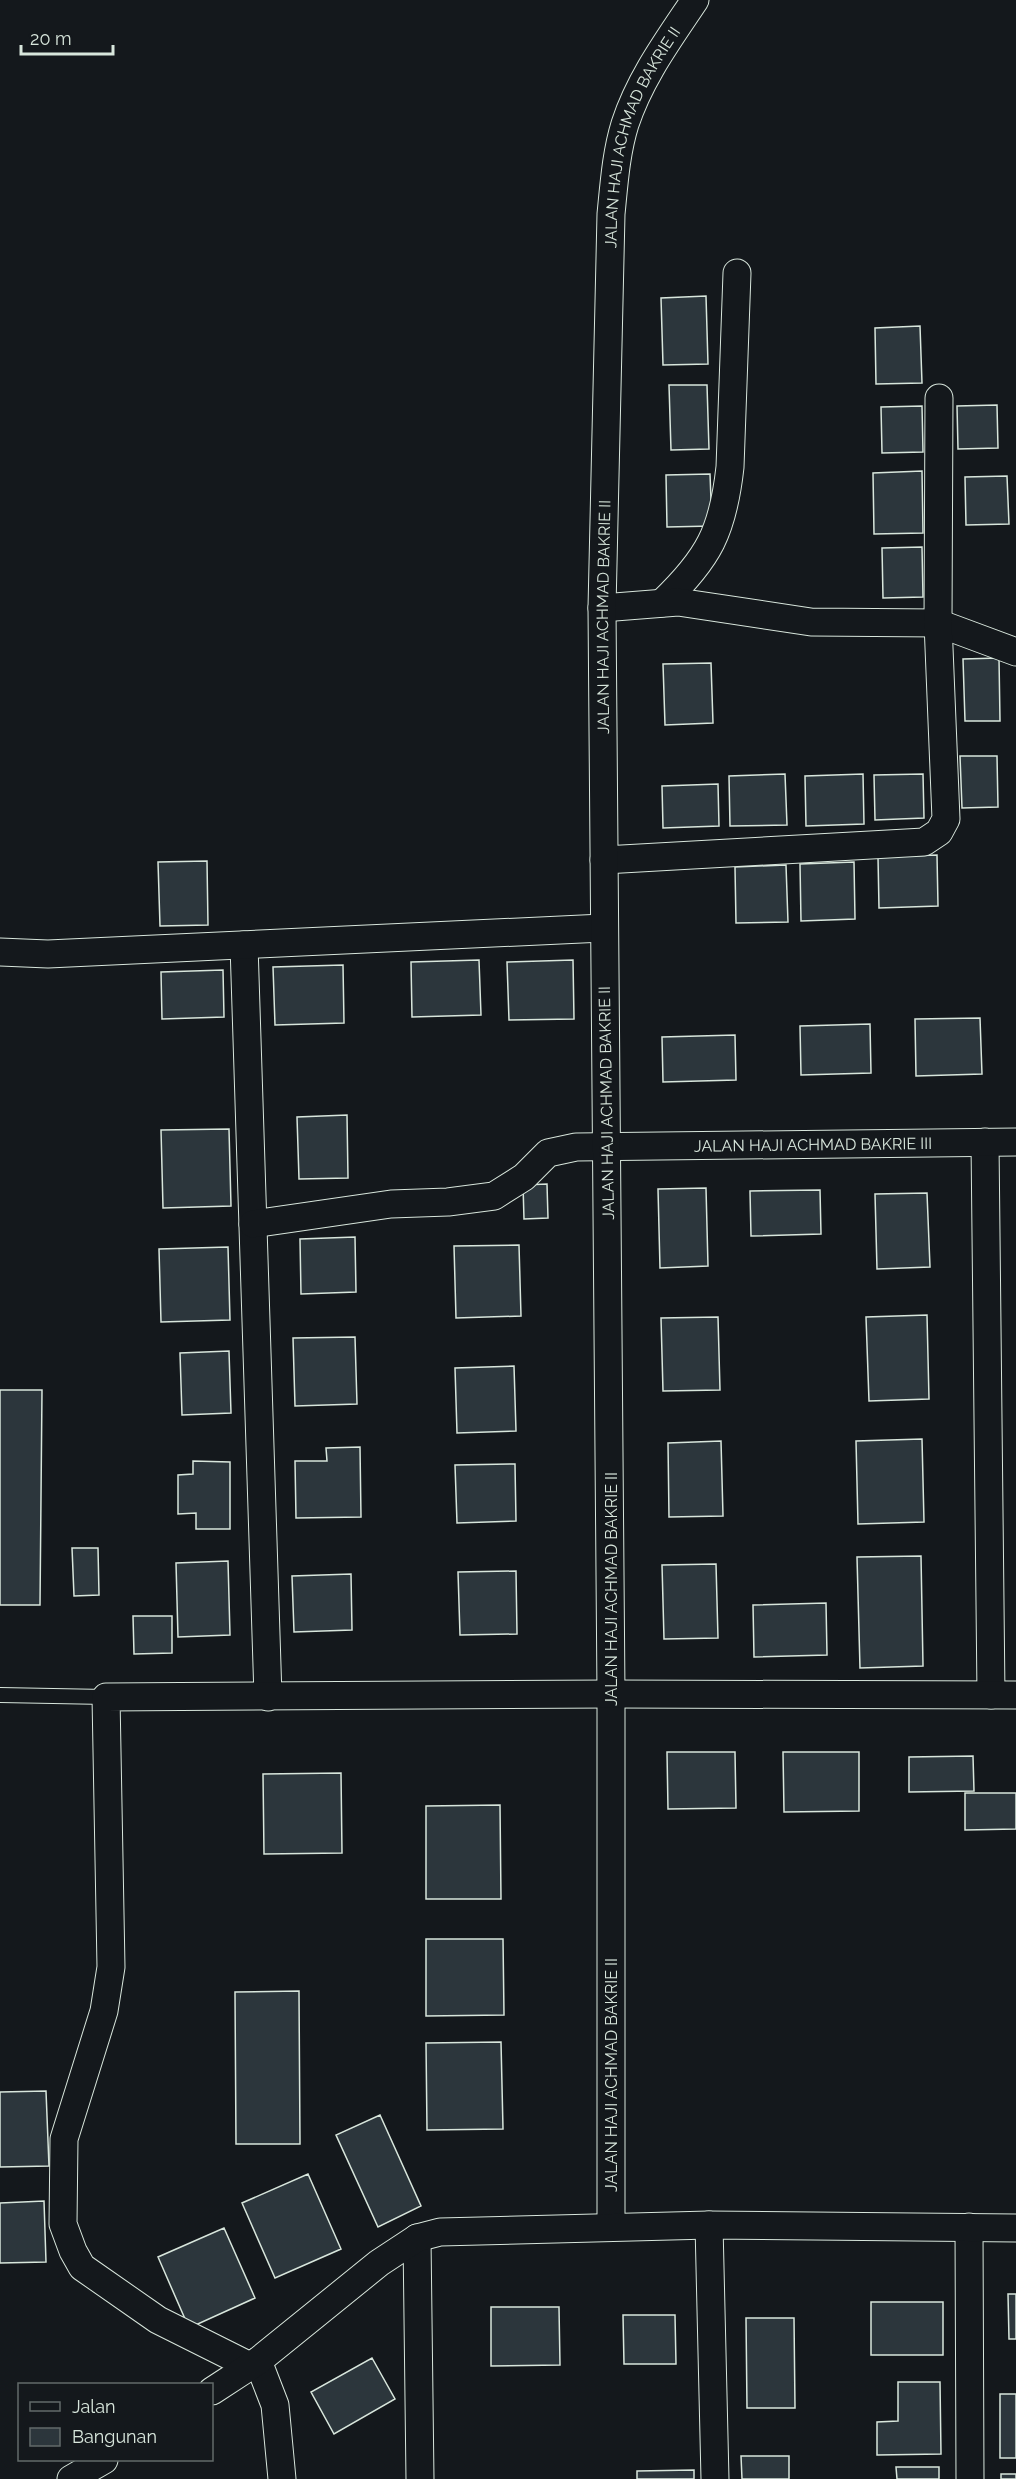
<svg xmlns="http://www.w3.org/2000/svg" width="1016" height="2479" font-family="Raleway,sans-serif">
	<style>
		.building { fill: #2c363c; stroke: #d8e6dc; stroke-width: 1.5 }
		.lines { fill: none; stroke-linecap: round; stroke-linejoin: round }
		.service-casing { stroke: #d8e6dc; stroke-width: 16 }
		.minor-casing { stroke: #d8e6dc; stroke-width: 29 }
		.service { stroke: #14181c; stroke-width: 14 }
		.minor { stroke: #14181c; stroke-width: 27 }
		.labels { text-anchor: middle; stroke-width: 4.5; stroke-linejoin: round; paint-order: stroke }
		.street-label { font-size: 16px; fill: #d8e6dc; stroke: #14181c }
	</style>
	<rect width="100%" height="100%" fill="#14181c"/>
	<path class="building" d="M706 296 708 364 663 365 661 298Z
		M920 326 922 383 876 384 875 328Z
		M669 385H707L709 449 671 450Z
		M997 405 998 448 958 449 957 406Z
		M922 406 923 452 882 453 881 407Z
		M922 471 923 533 874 534 873 473Z
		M710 474 712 526 667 527 666 475Z
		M1007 476 1009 524 966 525 965 477Z
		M922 547 923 597 883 598 882 548Z
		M999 658 1000 721H965L963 659Z
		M711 663 713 723 665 725 663 664Z
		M960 756H997L998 807 962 808Z
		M785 774 787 825 730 826 729 776Z
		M863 774 864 824 806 826 805 776Z
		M923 774 924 818 875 820 874 775Z
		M718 784 719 826 663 828 662 786Z
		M937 855 938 906 879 908 878 857Z
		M207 861 208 925 160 926 158 862Z
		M854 862 855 919 801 921 800 864Z
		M786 865 788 922 736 923 735 867Z
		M479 960 481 1015 412 1017 411 962Z
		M573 960 574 1019 509 1020 507 962Z
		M343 965 344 1023 275 1025 273 967Z
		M223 970 224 1017 162 1019 161 972Z
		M980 1018 982 1074 916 1076 915 1019Z
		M870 1024 871 1073 801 1075 800 1026Z
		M735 1035 736 1080 663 1082 662 1037Z
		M347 1115 348 1178 299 1179 297 1117Z
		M229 1129 231 1206 163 1208 161 1130Z
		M547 1184 548 1218 524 1219 523 1185Z
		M706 1188 708 1266 660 1268 658 1189Z
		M820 1190 821 1234 751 1236 750 1191Z
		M927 1193 930 1267 877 1269 875 1194Z
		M355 1237 356 1292 301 1294 300 1239Z
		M519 1245 521 1316 456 1318 454 1246Z
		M228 1247 230 1320 161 1322 159 1249Z
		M927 1315 929 1399 869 1401 866 1317Z
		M718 1317 720 1390 663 1391 661 1318Z
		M355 1337 357 1404 295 1406 293 1338Z
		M229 1351 231 1413 182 1415 180 1353Z
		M514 1366 516 1431 457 1433 455 1368Z
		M0 1390H42L40 1605H0Z
		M922 1439 924 1522 858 1524 856 1441Z
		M721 1441 723 1516 669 1517 668 1443Z
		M360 1447 361 1517 296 1518 295 1461H327L326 1448Z
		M193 1461 230 1462V1529H196V1513L178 1514V1475L193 1474Z
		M515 1464 516 1521 457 1523 455 1465Z
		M72 1548H98L99 1595 74 1596Z
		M921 1556 923 1666 860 1668 857 1557Z
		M228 1561 230 1635 178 1637 176 1563Z
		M716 1564 718 1638 664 1639 662 1565Z
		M516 1571 517 1634 460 1635 458 1572Z
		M351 1574 352 1630 294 1632 292 1576Z
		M826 1603 827 1655 754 1657 753 1605Z
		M133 1616H172V1653L134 1654Z
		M667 1752H735L736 1808 668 1809Z
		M783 1752H859V1811L784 1812Z
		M973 1756 974 1791 909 1792V1757Z
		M341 1773 342 1853 264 1854 263 1774Z
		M965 1793H1016V1829L965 1830Z
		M500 1805 501 1899H426V1806Z
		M426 1939H503L504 2015 426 2016Z
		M299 1991 300 2144H236L235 1992Z
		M501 2042 503 2129 427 2130 426 2043Z
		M46 2091 49 2166 0 2167V2092Z
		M380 2115 421 2206 378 2227 336 2135Z
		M308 2174 341 2249 275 2278 242 2203Z
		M44 2201 46 2262 0 2263V2203Z
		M224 2228 255 2298 189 2328 158 2257Z
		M1008 2294H1016V2339H1009Z
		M871 2302H943V2355H871Z
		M491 2307H559L560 2365 491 2366Z
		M623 2315H675L676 2364H624Z
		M746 2318H794L795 2408H747Z
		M372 2358 395 2399 334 2434 311 2392Z
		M898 2382H940L941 2454 877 2455V2422L898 2421Z
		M1000 2394H1016V2458H1000Z
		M741 2456H789V2479H742Z
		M896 2467H939V2479H897Z
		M694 2470V2479H637V2471Z
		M1001 2474H1016V2479H1001Z"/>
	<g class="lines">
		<defs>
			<path id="service" d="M0 1695 106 1697"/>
			<g id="minor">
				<path d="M662 603C709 558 723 531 730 467L737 273"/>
				<path d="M602 608 678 602 811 622 938 623 1016 652"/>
				<path d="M604 860 924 842 939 832 946 819 938 623 939 398"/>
				<path d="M244 945 268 1697"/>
				<path d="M0 952 48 954 603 928"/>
				<path d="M985 1142 991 1695"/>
				<path id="s1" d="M253 1224 391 1204 448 1202 494 1196 524 1177 548 1153 576 1147 1016 1142"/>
				<path d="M709 2225 715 2479"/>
				<path id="s2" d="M611 2227V1694L602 608 611 214C614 184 616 153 625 124 640 78 669 39 695 0"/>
				<path d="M969 2227 970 2479"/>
				<path d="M417 2238 420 2479"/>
				<path d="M258 2361 275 2405 282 2479"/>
				<path d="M250 2366 158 2320 82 2267 73 2251 63 2224 64 2139 104 2011 111 1967 106 1697 611 1694 1016 1695"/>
				<path d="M212 2391 258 2361 379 2263 417 2238 440 2232 709 2225 1016 2228"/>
				<path d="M71 2479 104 2460"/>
			</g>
		</defs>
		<use href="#service" class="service-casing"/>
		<use href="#minor" class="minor-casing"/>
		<use href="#service" class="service"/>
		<use href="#minor" class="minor"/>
	</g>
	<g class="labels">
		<g class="street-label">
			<text dy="6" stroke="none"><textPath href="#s2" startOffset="2096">JALAN HAJI ACHMAD BAKRIE II</textPath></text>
			<text dy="6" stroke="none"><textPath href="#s2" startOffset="1610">JALAN HAJI ACHMAD BAKRIE II</textPath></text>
			<text transform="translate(606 1103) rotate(-91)" y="6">JALAN HAJI ACHMAD BAKRIE II</text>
			<text dy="6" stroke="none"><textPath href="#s1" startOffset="578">JALAN HAJI ACHMAD BAKRIE III</textPath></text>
			<text transform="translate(611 1589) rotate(-90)" y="6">JALAN HAJI ACHMAD BAKRIE II</text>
			<text transform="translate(611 2075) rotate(-90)" y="6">JALAN HAJI ACHMAD BAKRIE II</text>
		</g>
	</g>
	<rect x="18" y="2383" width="195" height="78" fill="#14181c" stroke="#626a69" stroke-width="1.5"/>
	<rect x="30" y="2402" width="30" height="9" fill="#14181c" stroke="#626a69" stroke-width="1.5"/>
	<text x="72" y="2413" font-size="18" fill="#d8e6dc">Jalan</text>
	<rect x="30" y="2428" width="30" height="18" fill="#2c363c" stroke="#626a69" stroke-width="1.5"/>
	<text x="72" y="2443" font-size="18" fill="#d8e6dc">Bangunan</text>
	<path d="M21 45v9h92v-9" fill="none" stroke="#d8e6dc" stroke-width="3"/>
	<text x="30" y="45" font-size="18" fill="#d8e6dc" stroke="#14181c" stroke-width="4.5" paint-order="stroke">20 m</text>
</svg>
